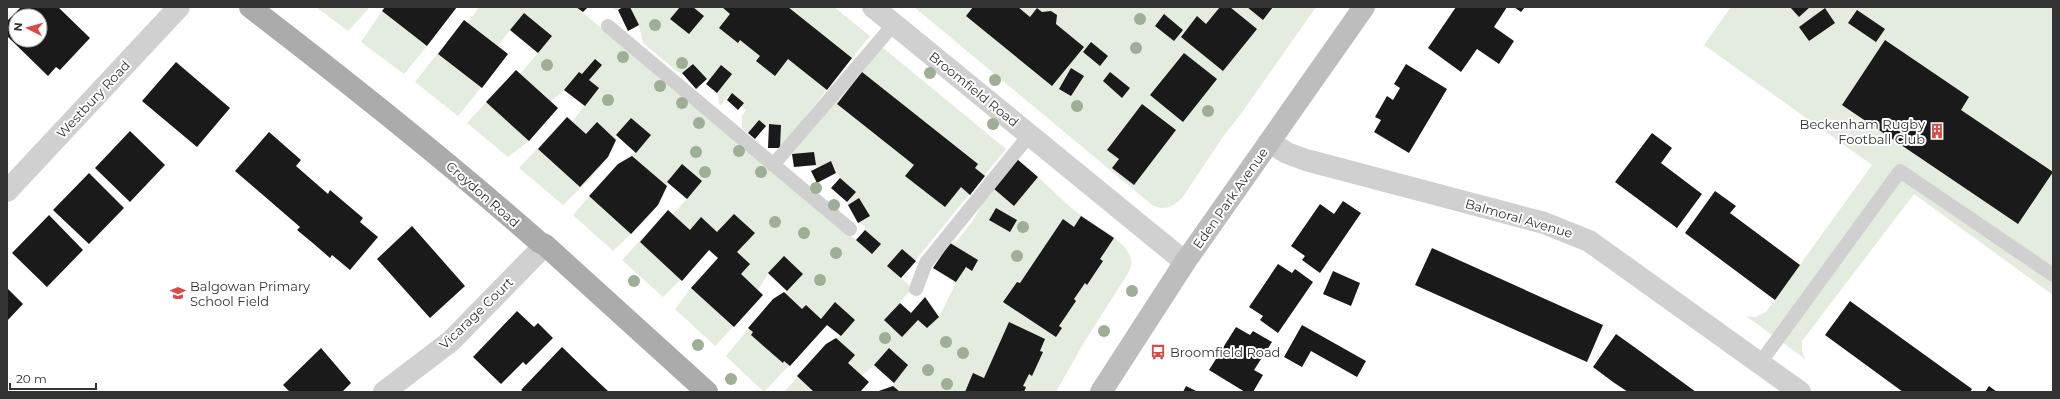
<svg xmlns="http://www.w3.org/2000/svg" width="2060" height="399" font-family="Montserrat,sans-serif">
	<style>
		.green { fill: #e4ebdf }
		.building { fill: #1a1a1a; fill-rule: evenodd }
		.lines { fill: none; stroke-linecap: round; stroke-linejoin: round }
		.lane { stroke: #d0d0d0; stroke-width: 14 }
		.street { stroke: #d0d0d0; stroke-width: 22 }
		.secondary { stroke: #bdbdbd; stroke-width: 22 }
		.primary { stroke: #ababab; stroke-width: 22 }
		.tree { fill: #9fae97 }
		.labels { text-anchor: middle; stroke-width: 4; stroke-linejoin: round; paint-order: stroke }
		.street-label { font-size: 13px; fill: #333; stroke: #fff }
		.poi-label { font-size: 13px; fill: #333; stroke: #fff; text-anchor: start }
	</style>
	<rect width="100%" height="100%" fill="#fff"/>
	<path class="green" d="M316 7H370L348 31Z
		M479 7H576L856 240 865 230V226L858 223 870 216 859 198 848 205 847 202 856 192 840 178 831 161 817 168 815 165 794 167 792 154 882 47 1006 149 901 278 909 285 910 291 884 320 902 336 918 320 927 328 939 317 956 283 933 268 950 243 956 242 972 222 986 197 993 188 1014 206 1038 177C1053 190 1066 205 1082 216 1098 228 1123 238 1131 258 1133 264 1130 270 1127 275L1083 344 1056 392H900L893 386 894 382 874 366 862 375 869 382 860 392H784L826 344 840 336 827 325 764 392 726 356 773 299 787 291 768 274 758 290 763 295 715 346 675 309 691 288 718 258 710 250 663 297 622 260 668 210 673 214 687 199 667 182C668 203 627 238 613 251L573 215 618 164 635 152 616 136C617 156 577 191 563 205L519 168 567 117 573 121 584 106 564 90 551 101 558 108 529 141 508 157 467 123 516 70 520 74 538 53 510 30 498 46 508 54 458 116 415 82 464 20 468 23Z
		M611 7H834L870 36 780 148 781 125 770 124 766 126 759 120 748 133 742 128V116L746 110 728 96 720 106 717 93 720 89 707 79 693 64 682 73 678 72 643 43 639 25 628 31 618 10H615Z
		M914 7H1316L1243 111 1225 134 1182 198C1173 207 1164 211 1152 205Z
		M1731 7H2053V295L1914 194 1802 341V350L1805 359 1746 316 1755 317 1766 312 1872 165 1704 45Z
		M382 11 427 46 404 74 361 42Z"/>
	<path class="building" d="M21 7H58L90 38 60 70 56 67 48 76 7 36V21ZM16 16H40V40H16Z
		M385 7H457L427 46 382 11Z
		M576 7H588L583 12Z
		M623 7H630L639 25 628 31 618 10Z
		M680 7H693L704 16 689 34 670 19Z
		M722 7H788L852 58 827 90 788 59 775 76 756 61 760 56 740 40 738 43 719 28 730 14Z
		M973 7H1018L1030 17 1037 8 1042 12 1051 11 1057 15 1056 24 1084 47 1052 86 966 16Z
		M1220 7H1230L1257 29 1223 71 1181 37 1197 16 1206 24Z
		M1247 7H1273L1263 20Z
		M1456 7H1507L1494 27 1514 41 1499 64 1477 49 1461 72 1428 48Z
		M1514 7H1525L1521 12Z
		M1790 7H1810L1799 17Z
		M1825 8 1835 23 1809 41 1799 27Z
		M1857 10 1885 29 1876 42 1848 23Z
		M524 13 552 36 538 53 510 30Z
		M1164 14 1183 30 1174 41 1155 26Z
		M464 20 508 54 482 88 438 54Z
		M1885 40 1969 97 1961 110 2053 172 2018 224 1842 105Z
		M1091 42 1108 56 1100 66 1083 52Z
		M1184 53 1217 79 1183 122 1150 95Z
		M595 59 602 65 589 80 599 88 585 106 564 90 579 72 582 74Z
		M176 62 230 108 197 147 142 101Z
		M693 64 707 79 696 89 682 73Z
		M1406 64 1447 89 1409 153 1374 132 1381 120 1375 117 1387 96 1393 100 1400 88 1394 84Z
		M721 65 732 74 717 93 706 84Z
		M1071 68 1084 76 1071 96 1059 89Z
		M516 70 558 108 529 141 486 102Z
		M862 72 978 164 975 168 985 176 970 195 961 187 945 207 905 176 914 165 837 104Z
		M1110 72 1130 88 1122 98 1103 81Z
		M732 93 744 103 738 110 727 100Z
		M1142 104 1176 130 1134 185 1112 168 1119 159 1107 150Z
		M567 117 586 134 597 122 616 140 608 157 580 187 538 149Z
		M631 118 651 135 636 153 616 135Z
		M759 120 766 126 755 139 748 133Z
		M769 124 781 125 780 148H768Z
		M130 131 165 165 130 202 95 168Z
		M269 132 301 160 296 166 328 194 330 190 363 218 360 222 378 237 350 270 332 255 330 258 314 244 297 230 300 227 235 171Z
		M1652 133 1672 148 1661 163 1702 194 1677 228 1615 182Z
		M814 152 816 165 794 167 792 154Z
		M632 156 667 186 658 205 631 234 589 196 618 164Z
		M1017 159 1038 177 1014 206 993 188Z
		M831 161 836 173 817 183 811 171Z
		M682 164 702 181 687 199 667 182Z
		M89 173 124 208 89 244 53 210Z
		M840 178 856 192 847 202 831 188Z
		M1715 191 1736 206 1730 213 1800 265 1775 300 1685 233Z
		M859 198 870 216 858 223 848 205Z
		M1343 201 1361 213 1320 273 1302 260 1305 256 1291 246 1320 204 1334 214Z
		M996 208 1017 220 1010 232 989 220Z
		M668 210 690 230 701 217 717 232 734 214 755 233 737 252 750 264 741 274 763 295 734 327 691 288 718 258 709 250 682 281 640 242Z
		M49 215 83 250 47 287 12 253Z
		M1081 216 1114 238 1100 259 1103 261 1087 285 1085 283 1074 299 1076 301 1059 326 1062 328 1056 337 1003 302 1017 282 1020 283 1063 219 1074 227Z
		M412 226 465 286 430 318 377 259Z
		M865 230 881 244 872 254 856 240Z
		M950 243 978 260 972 271 966 267 956 282 933 268Z
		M1432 248 1603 325 1587 362 1415 285Z
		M902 249 916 261 901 278 887 266Z
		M784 256 803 274 787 291 768 273Z
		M1278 264 1292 273 1295 269 1313 282 1278 333 1260 320 1263 316 1249 307Z
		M1333 271 1360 283 1351 306 1323 294Z
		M7 288 23 304 7 321Z
		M784 292 802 309 806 305 821 319 835 302 855 320 841 336 827 325 790 366 784 361 783 363 751 335 753 332 748 328 773 299Z
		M925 297 939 317 927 328 918 320 902 337 884 320 900 303 911 313Z
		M1850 301 1972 389 1970 392H1903L1825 335Z
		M517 311 534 327 538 323 553 338 526 365 523 362 501 384 473 357Z
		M1009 322 1045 339 1040 351 1043 352 1032 376 1029 374 1023 386 1026 387 1024 392H965L973 373 984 378Z
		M1302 325 1366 361 1357 377 1311 351 1302 367 1284 357Z
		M1236 327 1250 335 1253 331 1272 342 1254 370 1263 375 1253 392H1245L1209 370Z
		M1616 334 1637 349 1696 392H1628L1613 382 1593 367Z
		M836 338 855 355 848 363 869 382 860 392H814L797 376 826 344Z
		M562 347 593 377 609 392H524L521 390Z
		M321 348 351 383 342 392H290L283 385Z
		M889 348 908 365 894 383 874 365Z
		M893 386 900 392H876Z
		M1186 386 1198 392H1183Z
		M1989 386 1997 392H1985Z"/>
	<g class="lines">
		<path class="lane" d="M608 26 850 229
			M773 165 894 24
			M916 289 926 263 1030 134
			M1760 363 1900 171 2053 275"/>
		<path class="street" d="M873 7 1185 262
			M1269 142 1287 153 1306 160 1544 223 1589 241 1800 392
			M7 191 179 7
			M384 392 451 341 545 245"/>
		<path class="secondary" d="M1101 392 1185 262 1364 7"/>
		<path class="primary" d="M250 7C349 83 446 160 539 242L545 245 707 392"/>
	</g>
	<g class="tree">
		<circle cx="1140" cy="19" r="6"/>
		<circle cx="655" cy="25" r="6"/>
		<circle cx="1136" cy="48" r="6"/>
		<circle cx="623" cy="57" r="6"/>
		<circle cx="682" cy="63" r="6"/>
		<circle cx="547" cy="65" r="6"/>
		<circle cx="930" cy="73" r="6"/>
		<circle cx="995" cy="80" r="6"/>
		<circle cx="660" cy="86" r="6"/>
		<circle cx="608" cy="100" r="6"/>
		<circle cx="682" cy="103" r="6"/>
		<circle cx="1077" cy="106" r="6"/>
		<circle cx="1208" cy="111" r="6"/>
		<circle cx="699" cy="123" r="6"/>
		<circle cx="993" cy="124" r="6"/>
		<circle cx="739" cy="151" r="6"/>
		<circle cx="696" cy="152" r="6"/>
		<circle cx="705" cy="172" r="6"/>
		<circle cx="761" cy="172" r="6"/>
		<circle cx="816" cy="188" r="6"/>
		<circle cx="834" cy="205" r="6"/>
		<circle cx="775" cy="222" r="6"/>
		<circle cx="1023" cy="227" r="6"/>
		<circle cx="804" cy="233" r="6"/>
		<circle cx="836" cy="253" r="6"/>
		<circle cx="1017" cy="256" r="6"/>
		<circle cx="820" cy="280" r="6"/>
		<circle cx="634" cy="281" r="6"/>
		<circle cx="1132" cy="291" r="6"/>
		<circle cx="1104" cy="331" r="6"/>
		<circle cx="885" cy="338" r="6"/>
		<circle cx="946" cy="342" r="6"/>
		<circle cx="698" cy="345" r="6"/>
		<circle cx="963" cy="353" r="6"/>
		<circle cx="928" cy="370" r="6"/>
		<circle cx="731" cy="379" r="6"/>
		<circle cx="947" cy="384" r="6"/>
	</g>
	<defs>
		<symbol id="building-bare" viewBox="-9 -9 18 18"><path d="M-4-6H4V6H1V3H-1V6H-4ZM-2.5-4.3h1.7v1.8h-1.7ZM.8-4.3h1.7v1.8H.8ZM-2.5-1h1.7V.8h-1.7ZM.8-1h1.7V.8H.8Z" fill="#d94c45" stroke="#fff" stroke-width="2.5" paint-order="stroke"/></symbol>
		<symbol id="school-bare" viewBox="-9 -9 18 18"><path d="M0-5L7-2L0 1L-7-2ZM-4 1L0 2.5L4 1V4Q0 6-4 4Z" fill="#d94c45" stroke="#fff" stroke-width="2.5" paint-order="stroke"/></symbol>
		<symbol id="bus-bare" viewBox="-9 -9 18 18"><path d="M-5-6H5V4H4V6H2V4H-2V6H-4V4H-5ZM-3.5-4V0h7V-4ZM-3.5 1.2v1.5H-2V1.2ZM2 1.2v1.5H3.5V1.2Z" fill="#d94c45" stroke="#fff" stroke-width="2.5" paint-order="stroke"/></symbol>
	</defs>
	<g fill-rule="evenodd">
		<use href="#building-bare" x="1926" y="120" width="22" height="22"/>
		<use href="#school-bare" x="167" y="282" width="22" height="22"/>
		<use href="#bus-bare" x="1147" y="341" width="22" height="22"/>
	</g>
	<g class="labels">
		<g class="street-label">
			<text transform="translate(974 89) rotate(39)" y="5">Broomfield Road</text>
			<text transform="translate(93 99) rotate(-47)" y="5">Westbury Road</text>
			<text transform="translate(483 194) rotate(41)" y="5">Croydon Road</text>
			<text transform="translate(1230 198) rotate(-55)" y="5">Eden Park Avenue</text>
			<text transform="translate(1519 218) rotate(16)" y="5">Balmoral Avenue</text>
			<text transform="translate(476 313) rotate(-44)" y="5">Vicarage Court</text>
		</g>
		<g class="poi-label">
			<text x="1925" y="129" text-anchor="end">Beckenham Rugby<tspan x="1925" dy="15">Football Club</tspan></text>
			<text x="190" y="291">Balgowan Primary<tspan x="190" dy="15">School Field</tspan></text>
			<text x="1170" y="357">Broomfield Road</text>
		</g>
	</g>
	<rect width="2060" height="399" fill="none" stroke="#333333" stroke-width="16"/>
	<g transform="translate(28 28) rotate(276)"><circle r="19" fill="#ffffff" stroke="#adadad"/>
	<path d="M0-3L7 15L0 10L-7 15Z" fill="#d94c45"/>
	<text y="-6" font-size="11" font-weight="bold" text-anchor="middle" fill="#333333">N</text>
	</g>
	<path d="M10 383v6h86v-6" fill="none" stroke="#333333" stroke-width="2"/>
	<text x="16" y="383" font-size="12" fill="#333333" stroke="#ffffff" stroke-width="3" paint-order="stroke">20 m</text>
</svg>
